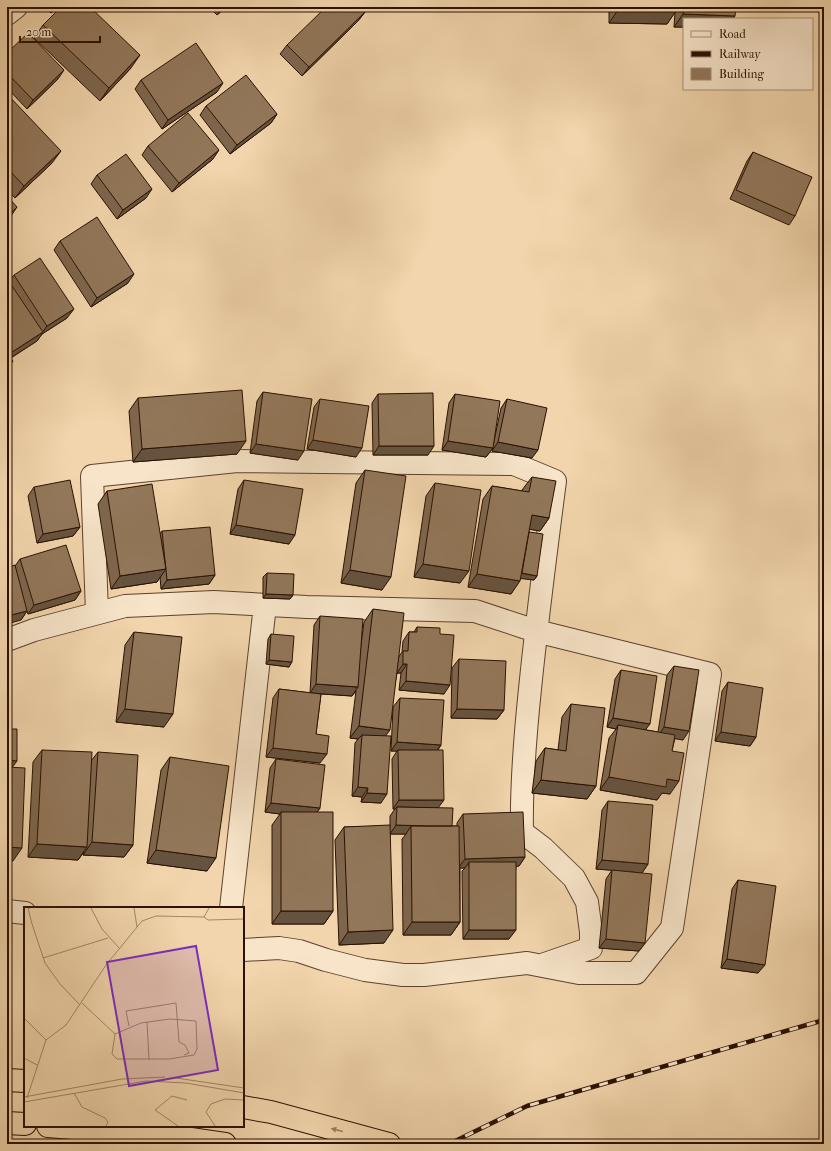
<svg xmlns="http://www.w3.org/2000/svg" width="831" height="1151" font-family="'IM FELL French Canon',serif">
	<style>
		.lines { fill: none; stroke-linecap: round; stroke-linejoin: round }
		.minor-casing { stroke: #5c422c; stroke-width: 24 }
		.highway-casing { stroke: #2a1101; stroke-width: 24 }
		.minor { stroke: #f7e4c9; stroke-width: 22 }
		.highway { stroke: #f2d5ac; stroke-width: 22 }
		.rail-casing { stroke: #2a1101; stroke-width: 4.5 }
		.rail { stroke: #f7e4c9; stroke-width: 3; stroke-dasharray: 9; stroke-linecap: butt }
		.wall { fill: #7e664d; stroke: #2a1101 }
		.shaded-wall { fill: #66533f; stroke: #2a1101 }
		.building { fill: #92775a; stroke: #2a1101 }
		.oneway { fill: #987d5f }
		.inset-road { fill: none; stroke: #a28768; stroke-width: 1 }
		.view { fill: #7b2cbf; fill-opacity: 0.15; stroke: #7b2cbf; stroke-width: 2 }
		.inset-edge { fill: none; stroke: #2a1101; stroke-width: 2 }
	</style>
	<rect width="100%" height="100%" fill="#f2d5ac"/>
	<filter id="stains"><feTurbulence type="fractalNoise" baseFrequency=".005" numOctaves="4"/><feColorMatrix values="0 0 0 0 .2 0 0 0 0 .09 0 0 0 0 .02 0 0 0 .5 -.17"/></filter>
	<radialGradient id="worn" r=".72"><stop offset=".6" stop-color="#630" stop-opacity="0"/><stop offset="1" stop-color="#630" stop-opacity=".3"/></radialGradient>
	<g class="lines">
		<defs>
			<path id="minor" d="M7 14 16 7
				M97 613 92 476 237 461 514 464 555 481C546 550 537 619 530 689 525 737 521 784 522 832L543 848 574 878 587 902 591 932V948L542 965
				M7 640 34 630 125 606 214 602 307 607 475 611 536 631 710 674 672 928 636 973H579L527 963 424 975H403L365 970 326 960 299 951 279 948 243 950
				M231 908 265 605
				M7 911 25 913"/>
			<path id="highway" d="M7 1080 25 1081
				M243 1107 271 1112 389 1144
				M7 1123 25 1124
				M48 1126 163 1135 225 1144"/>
		</defs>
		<use href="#minor" class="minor-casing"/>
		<use href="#highway" class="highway-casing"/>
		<use href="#minor" class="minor"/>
		<use href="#highway" class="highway"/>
		<defs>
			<path id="rail" d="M449 1144 527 1106 824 1020"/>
		</defs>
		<use href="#rail" class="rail-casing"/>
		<use href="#rail" class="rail"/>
	</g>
	<path class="wall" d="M45 7H58L51 13Z
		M209 7H226L217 15Z
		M609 7H736L684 19V27H674L675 12 667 24 609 23Z
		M365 12 358 21 302 76 280 54 287 45Z
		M43 25 131 68 100 101 34 38Z
		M7 53 58 79 27 109 7 88Z
		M141 80 217 92 162 129 135 89Z
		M7 94 52 163 15 198 7 190Z
		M206 106 277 114 271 123 230 154 200 115Z
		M148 146 213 159 172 192 142 155Z
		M753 152 795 216 789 225 730 199 747 161Z
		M97 175 146 198 117 219 91 184Z
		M60 241 128 283 91 307 54 250Z
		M14 275 67 318 42 334 37 341 11 358 7 369V290L10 287 8 283Z
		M263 392 298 460 250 453 257 401Z
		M378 394 428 455H373L372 403Z
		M455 394 493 446 501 408 507 399 532 458 492 451 493 448 486 457 442 450 449 403Z
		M138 398 237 454 133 462 129 411Z
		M320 399 356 457 307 449 314 407Z
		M365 470 382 590 341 583 356 483Z
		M532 477 549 518 540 531 529 529V532L537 576 534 580 521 578 511 594 468 587 483 499 492 486 522 491V490Z
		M244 480 289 544 230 534 238 489Z
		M435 483 460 583 414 577 426 496Z
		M34 487 80 527 73 536 37 543 28 496Z
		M107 491 160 534 162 531 215 575 209 584 161 589 160 577 157 582 111 589 98 504Z
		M20 559 81 591 75 600 28 614 27 611 21 620 15 566Z
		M267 573 293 595 290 599 263 598V577Z
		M373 609 398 658 402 652 403 641 409 632H414L417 627 440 634 444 694 399 690 401 673H397L385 736 381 803 361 802 362 797 352 796 355 743 358 739 350 738 356 691 352 696 321 694 316 734 320 763 266 757 273 698 279 689 310 693 314 625 320 616 360 652 364 622Z
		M134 632 164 727 116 722 125 645Z
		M271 634 289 667 266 664 268 639Z
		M459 659 504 710 497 719 451 718 452 668Z
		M674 666 683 740 675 738 672 751 670 794 662 793 657 800 600 790 609 738 616 729 607 727 615 679 621 670 646 730 658 732 667 675Z
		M728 682 756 737 750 746 715 741 722 691Z
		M400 698 441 745 438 750V808L452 826H457V823L463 814 525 857 519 866H516L509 939H463L462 871 465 868H460V922L451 935H403L402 839 406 834H390L384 943 339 945 335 840 344 827H390V816L395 809H393L392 759 397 751H391L393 707Z
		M571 704 596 786 587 799 532 793 536 761 545 748 558 750 562 717Z
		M42 750 91 761 98 752 133 845 124 857 83 855 84 852 78 860 28 857 33 762Z
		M170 757 207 871 147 863 161 770Z
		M276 759 320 808 317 812 333 911 324 924H272V825L280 814 265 812 270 768Z
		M608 801 648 864 642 873 639 951 599 948 606 879 612 870 596 869 602 810Z
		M738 880 758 973 721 968 732 889Z"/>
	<path class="shaded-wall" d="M56 7H58L51 13 54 9Z
		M223 7H226L217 15Z
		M618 10 676 11 667 24 609 23Z
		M365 12 358 21 302 76 309 67Z
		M683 14 735 16 733 19H684V27H674Z
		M140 55 131 68 100 101 109 88Z
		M64 70 58 79 27 109 33 100Z
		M223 83 217 92 162 129 168 120Z
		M277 114 271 123 230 154 237 145Z
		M219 150 213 159 172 192 179 183Z
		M61 151 52 163 15 198 24 186Z
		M152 189 146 198 117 219 123 210Z
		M17 207 11 216 7 220V217Z
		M134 274 128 283 91 307 97 298Z
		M74 309 67 318 42 334 37 341 7 360V357L9 354 42 333 47 326Z
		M13 361 7 369V365Z
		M313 440 362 448 356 457 307 449Z
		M246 441 237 454 133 462 142 449Z
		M448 441 493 448 486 457 442 450Z
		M498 442 538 450 532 458 492 451Z
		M256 444 304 451 298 460 250 453Z
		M379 446H434L428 455H373Z
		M532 515 549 518 540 531 522 528Z
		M236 525 295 535 289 544 230 534Z
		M80 527 73 536 37 543 43 534Z
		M423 564 469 571 460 583 414 577Z
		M166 569 157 582 111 589 120 576Z
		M350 570 391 577 382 590 341 583Z
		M519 573 537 576 534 580 516 578Z
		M477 574 520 581 511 594 468 587Z
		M215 575 209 584 161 589 167 580Z
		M81 591 75 600 28 614 34 605Z
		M266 594 293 595 290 599 263 598Z
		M27 611 21 620 7 624V616Z
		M269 660 292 662 289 667 266 664Z
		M403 664H407L401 673H397Z
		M406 681 450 685 444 694 399 690Z
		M316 684 358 687 352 696 310 693Z
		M125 709 173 714 164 727 116 722Z
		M457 709 504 710 497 719 451 718Z
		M613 718 650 724 643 733 618 725 616 729 607 727Z
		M359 726 390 730 381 742 362 735 358 739 350 738Z
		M664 727 689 731 683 740 658 736Z
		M721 732 756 737 750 746 715 741Z
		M397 742 441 745 435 753 398 750 397 751H391Z
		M273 748 327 754 320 763 266 757Z
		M7 760 17 761 11 769H7Z
		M609 777 667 779 679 781 670 794 662 793 657 800 600 790Z
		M541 780 596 786 587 799 532 793Z
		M358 787 368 788 362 797 352 796Z
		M367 793 387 794 381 803 361 802Z
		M399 800H444L438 808 397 807 395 809H393Z
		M271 803 320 808 314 817 281 812 280 814 265 812Z
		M396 825 452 827 411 826 406 834H390Z
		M92 842 133 845 124 857 83 855Z
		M37 844 87 847 78 860 28 857Z
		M7 847 22 848 13 861H7Z
		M156 850 216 858 207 871 147 863Z
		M525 857 519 866 469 868V862L465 868H458L465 859Z
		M602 860 648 864 642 873 596 869Z
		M281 911H333L324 924H272Z
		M412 922H460L451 935H403Z
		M393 930 384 943 339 945 348 932Z
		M469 930H516L509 939H463Z
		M606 939 645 943 639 951 599 948Z
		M727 959 765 965 758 973 721 968Z"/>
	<path class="building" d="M61 7H90L140 55 109 88 43 25Z
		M326 7H360L365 12 309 67 287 45Z
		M618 7H676V11L618 10Z
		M684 7H736L735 16 683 14Z
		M28 33 64 70 33 100 7 73V53Z
		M196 43 223 83 168 120 141 80Z
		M246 75 277 114 237 145 206 106Z
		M7 94 61 151 24 186 7 168Z
		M188 113 219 150 179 183 148 146Z
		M753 152 812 177 795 216 736 190Z
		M126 154 152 189 123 210 97 175Z
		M7 196 17 207 7 217Z
		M97 217 134 274 97 298 60 241Z
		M40 258 74 309 47 326 14 275Z
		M12 286 43 332 9 354 7 351V290Z
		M7 354 13 361 7 365Z
		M242 390 246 441 142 449 138 398Z
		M263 392 312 399 304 451 256 444Z
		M433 393 434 446H379L378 394Z
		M455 394 500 401 493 448 448 441Z
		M320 399 369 406 362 448 313 440Z
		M507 399 547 408 538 450 498 442Z
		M365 470 406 476 391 577 350 570Z
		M532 477 556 481 549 518 532 515 520 581 477 574 492 486 529 492Z
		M70 480 80 527 43 534 34 487Z
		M244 480 303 489 295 535 236 525Z
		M435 483 481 490 469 571 423 564Z
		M152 484 166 569 120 576 107 491Z
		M210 527 215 575 167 580 162 531Z
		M529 532 543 534 537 576 522 573Z
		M66 545 81 591 34 605 20 559Z
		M15 565 27 611 7 616V568Z
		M267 573 294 574 293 595 266 594Z
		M373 609 404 613 390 730 359 726Z
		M320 616 363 619 358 687 316 684Z
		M417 627 440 628V634L454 635 450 685 406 681 407 664H403V651H408L409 632H417Z
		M134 632 182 637 173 714 125 709Z
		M271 634 294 636 292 662 269 660Z
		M459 659 506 661 504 710 457 709Z
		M674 666 699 670 689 731 664 727Z
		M621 670 657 676 650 724 613 718Z
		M728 682 763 688 756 737 721 732Z
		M279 689 321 694 316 734 329 736 327 754 273 748Z
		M400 698 444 700 441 745 397 742Z
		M571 704 605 708 596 786 541 780 545 748 566 751Z
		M618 725 675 735 672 751 684 753 679 781 667 779 666 787 609 777Z
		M7 729H17V761L7 760Z
		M362 735 391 736 387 794 367 793 368 788 358 787Z
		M42 750 92 752 87 847 37 844Z
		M398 750H443L444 800H399Z
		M98 752 138 755 133 845 92 842Z
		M170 757 229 766 216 858 156 850Z
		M276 759 325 765 320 808 271 803Z
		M7 767 25 768 22 848 7 847Z
		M608 801 653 805 648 864 602 860Z
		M397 807 453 808 452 826H425L396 825Z
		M281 812H333V911H281Z
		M523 812 525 857 465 859 463 814Z
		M390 825 393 930 348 932 344 827Z
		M411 826H459L460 922H412Z
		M469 862H516V930H469Z
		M612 870 652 874 645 943 606 939Z
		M738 880 776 886 765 965 727 959Z"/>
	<defs><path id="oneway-solid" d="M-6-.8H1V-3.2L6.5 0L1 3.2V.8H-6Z"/></defs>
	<use class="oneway" href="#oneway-solid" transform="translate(337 1130) rotate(-165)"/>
	<g transform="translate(24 907)">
		<rect width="220" height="220" fill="#f2d5ac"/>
		<path class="inset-road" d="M7 1H4L8 17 21 56 36 77 56 98M67 1 78 22 96 42M110 1 113 20M180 10 184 13 220 12M19 51 84 31M58 96 91 127 88 147 93 152H145L170 148 173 142 172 114 146 112 117 116 91 127M0 111 22 133M123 115 125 153M105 119 102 104 152 96 155 135 161 138 165 146 160 148M0 151 13 158M152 171 220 181M50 186 58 200 81 211 84 215 82 219M0 190 98 172 141 170M3 191 22 133 42 118 82 58 118 14 132 9 180 10 185 1M0 195 122 174 162 176 220 186M154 219 131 203 148 189 163 193M191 219 182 205 187 197 201 192 220 193"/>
		<path class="view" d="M172 39 194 163 105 179 83 55Z"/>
		<rect width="220" height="220" class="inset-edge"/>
	</g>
	<rect width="831" height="1151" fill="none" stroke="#f2d5ac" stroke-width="24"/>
	<rect x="8" y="8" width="815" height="1135" fill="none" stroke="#2a1101" stroke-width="2"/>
	<rect x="12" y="12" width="807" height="1127" fill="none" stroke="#2a1101"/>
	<rect x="683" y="18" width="130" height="72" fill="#f7e4c9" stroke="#a59079"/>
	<rect x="691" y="31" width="20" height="6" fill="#f7e4c9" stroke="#a59079"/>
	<text x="719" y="38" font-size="12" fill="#2a1101">Road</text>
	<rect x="691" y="51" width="20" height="6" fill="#2a1101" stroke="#a59079"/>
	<text x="719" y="58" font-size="12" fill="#2a1101">Railway</text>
	<rect x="691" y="68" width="20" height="12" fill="#92775a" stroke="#a59079"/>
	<text x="719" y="78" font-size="12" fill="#2a1101">Building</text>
	<path d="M20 36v6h80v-6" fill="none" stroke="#2a1101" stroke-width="2"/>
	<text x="26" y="36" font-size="12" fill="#2a1101" stroke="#f7e4c9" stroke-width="3" paint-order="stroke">20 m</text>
	<rect width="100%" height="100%" filter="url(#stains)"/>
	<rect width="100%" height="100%" fill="url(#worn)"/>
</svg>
